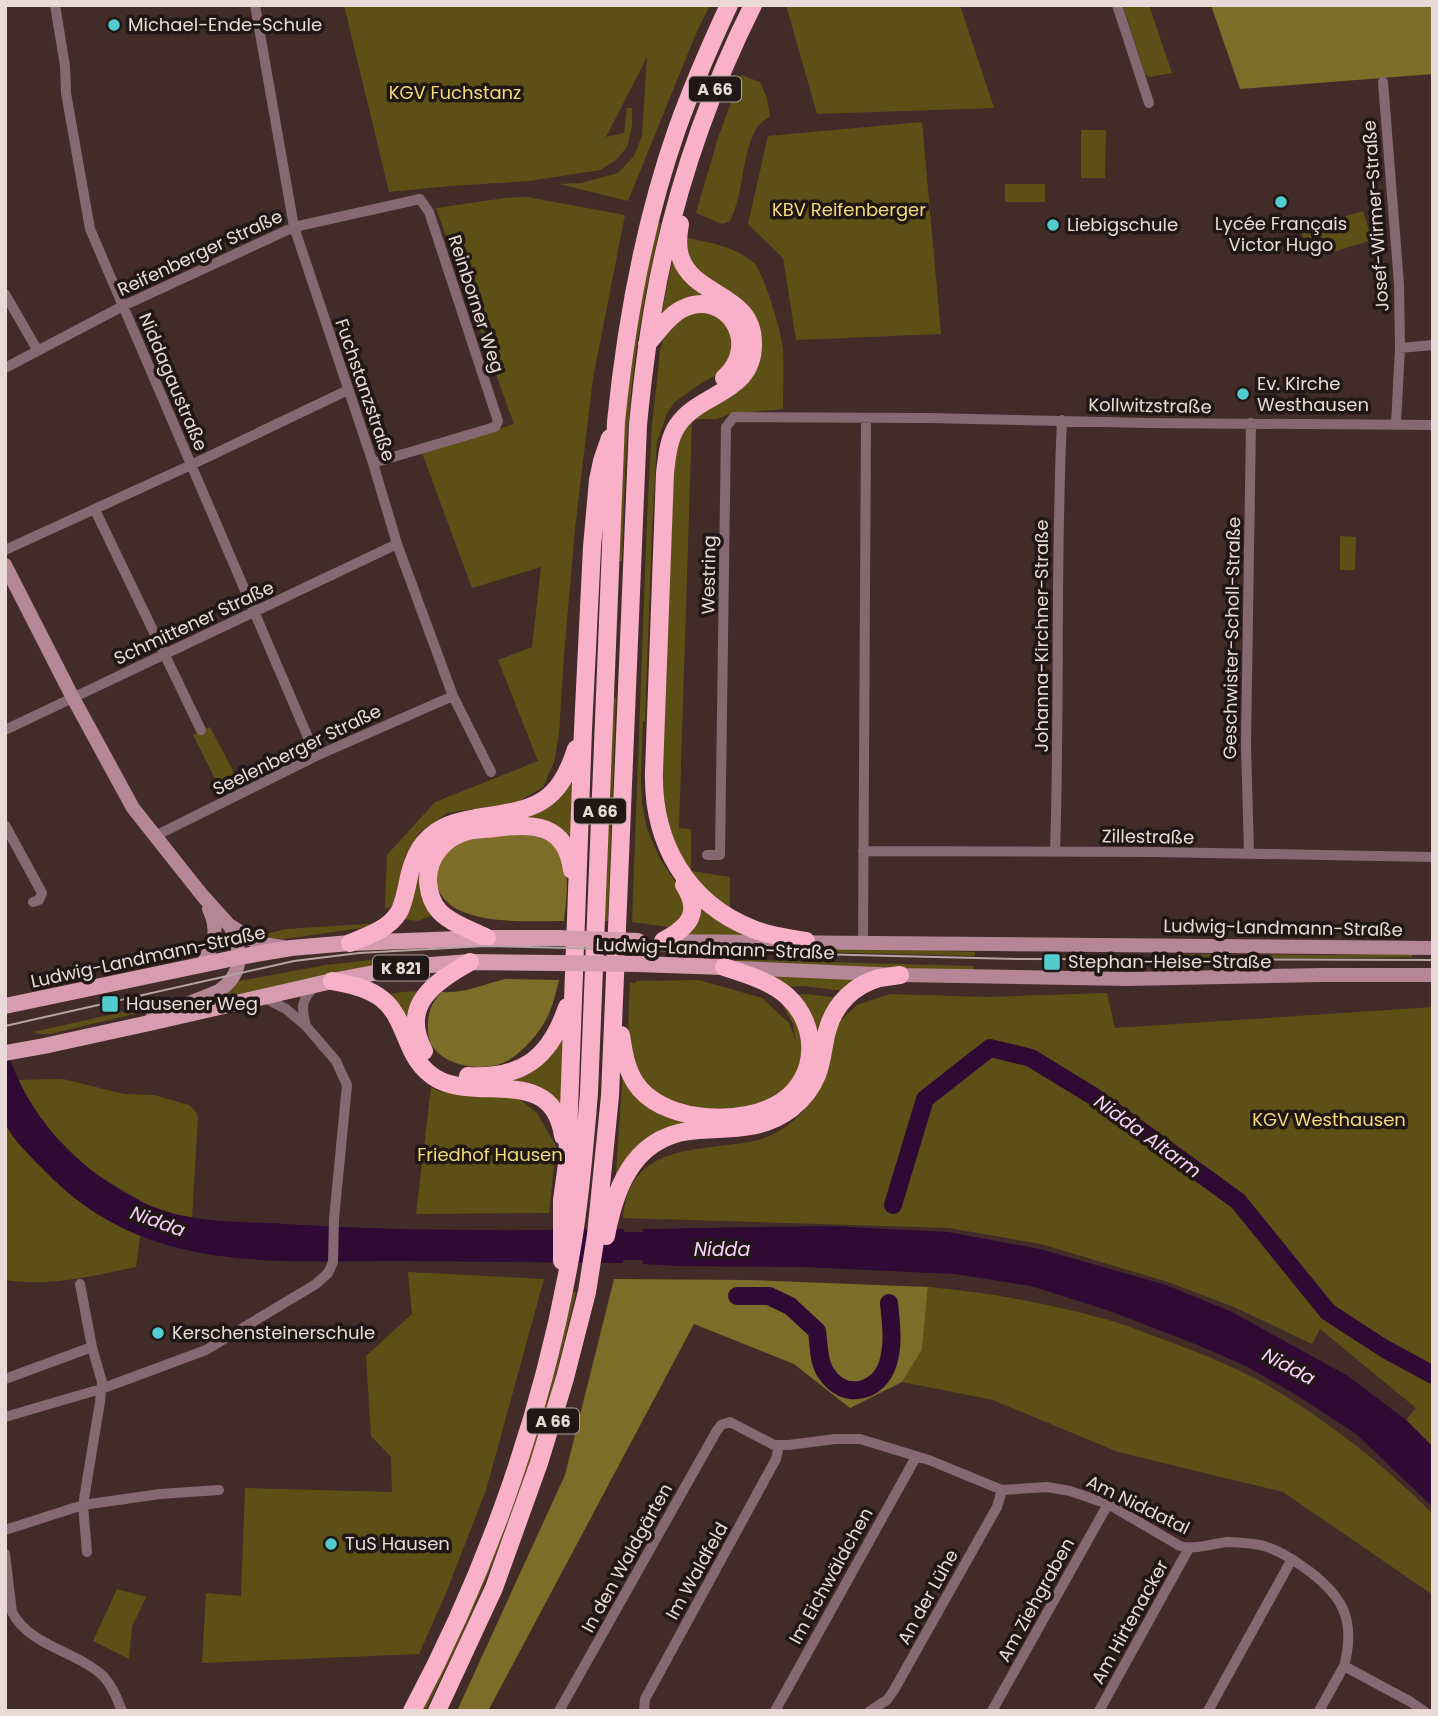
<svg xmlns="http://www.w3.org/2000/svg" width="1438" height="1716" font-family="Poppins,sans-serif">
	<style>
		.green { fill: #5d5017 }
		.forest { fill: #7c6d29 }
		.water { fill: #300935 }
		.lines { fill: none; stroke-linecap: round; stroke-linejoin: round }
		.river { stroke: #300935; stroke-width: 18 }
		.street { stroke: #856872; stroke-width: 10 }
		.secondary { stroke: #b48696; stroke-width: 14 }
		.primary { stroke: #d89cb1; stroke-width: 16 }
		.highway { stroke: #f9b1ca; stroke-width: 18 }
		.tram { stroke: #b5a5a2; stroke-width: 2 }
		.primary-bridge { stroke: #d89cb1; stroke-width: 16 }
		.poi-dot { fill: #52cdcf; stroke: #211715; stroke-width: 2.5 }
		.labels { text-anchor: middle; stroke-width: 7; stroke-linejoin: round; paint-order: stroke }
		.shield { fill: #211715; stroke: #ada09e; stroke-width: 2 }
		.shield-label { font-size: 16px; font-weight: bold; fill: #e9dad8 }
		.poi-label { font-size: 18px; fill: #e9dad8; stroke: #211715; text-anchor: start }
		.park-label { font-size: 18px; fill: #f1db7b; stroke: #211715 }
		.street-label { font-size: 18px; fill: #e9dad8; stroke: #211715 }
		.water-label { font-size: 19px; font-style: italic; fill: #f7d0fb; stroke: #211715 }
	</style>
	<rect width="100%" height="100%" fill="#412c28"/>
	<path class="green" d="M344 5H710L697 31 628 201 559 184 581 183 618 173 634 156 642 136 647 57 606 137 624 133 627 108H632V126L627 147 616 160 600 170 529 181 450 186 389 192Z
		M786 5H960L994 108 817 114Z
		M1123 5H1149L1172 73 1149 77 1145 74Z
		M741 75 760 82 767 98 770 116C765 120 758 125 755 131 741 159 744 193 730 221L722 224 696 213 718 138Z
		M922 122 941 334 796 340 783 258 748 224 768 136Z
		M1081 130H1106L1105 178H1081Z
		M1005 184H1045V202H1005Z
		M527 197 625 215 593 378 575 529 564 655 559 734 554 762 543 787 516 803 447 813 419 833 405 856 394 905 385 909 387 855 435 802 538 761 498 660 532 647 541 567 472 588 422 453 514 424 436 208 505 198Z
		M1363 211 1372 240 1310 259 1301 230Z
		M657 222 661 223C650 271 640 318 634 367 626 432 624 496 622 561H618C621 504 622 447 628 390 633 334 645 278 657 222Z
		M683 237C707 242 735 246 754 263 763 271 783 336 783 350 784 369 783 390 783 409L730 414 717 419H692L679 828 691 829V871L730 877V911L681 866 657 796 671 450 692 418 731 397 750 380 758 367 761 354 762 340 758 322 749 306 735 294 704 278 692 268Z
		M672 262 677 263 707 294 704 298 666 313 662 312Z
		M697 308 728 322 735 349 720 373 700 384 675 402 667 413 657 442 652 529 645 721H643L641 780 642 804 647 829 660 859 686 898V909L677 923 668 927 632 922 647 519 652 424 657 381 660 350 666 332 674 320Z
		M1340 536 1356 537 1355 570H1340Z
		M613 698H616L608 921H604Z
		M210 727 240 784 222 793 193 735Z
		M572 776H573L571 846C564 837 555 828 542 823 522 816 469 823 451 833 423 850 416 889 436 914L418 921 404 919C405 914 407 909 409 904 415 883 417 861 432 844 469 800 535 844 572 776Z
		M695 901 749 937 679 936Z
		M381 923 362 928 284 939 272 938 262 935 286 929Z
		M781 948H850L975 952V956L781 951Z
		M1412 953V957L1348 958H1177V954L1326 955Z
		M452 956 321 976 220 999 219 996 233 982 326 965 379 959Z
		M692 960H753L974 966V970L954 972Z
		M761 974 862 977 843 991 803 986 785 987Z
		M699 980 762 998 789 1023 796 1041 793 1024 781 1002C786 1008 795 1015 798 1022 804 1035 803 1046 801 1059 788 1125 659 1127 636 1068 625 1042 629 1010 630 983H636V981Z
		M422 991C366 1077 523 1124 564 1029L561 1114C532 1066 489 1094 448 1079 405 1062 414 1021 384 995L402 992Z
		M1107 993 1115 1028 1433 1007V1447L1406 1420 1416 1408 1320 1329 1312 1344 1234 1307 1168 1282 1041 1244 949 1228 623 1218C629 1142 699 1152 754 1141 776 1136 799 1120 811 1101L838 1023 857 1005 890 994 986 997Z
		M806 994 840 998C810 1031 830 1078 788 1106 737 1142 672 1105 630 1160 624 1168 620 1178 615 1188L623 1070C629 1081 635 1092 644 1101 658 1112 676 1117 694 1120 722 1124 752 1122 777 1109 804 1095 822 1062 815 1032 811 1018 803 1006 793 995Z
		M180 999 172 1005 50 1034H38L33 1032Z
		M63 1079 124 1094 154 1095 189 1105 196 1112 198 1117 192 1217 175 1214 146 1204 89 1170 53 1134 37 1113 17 1080Z
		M431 1087 438 1091 477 1096 517 1097 537 1113 556 1146 549 1213 416 1214Z
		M5 1124 17 1141 76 1199 123 1228 140 1236 136 1267C93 1276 49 1287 5 1280Z
		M408 1272 544 1279 486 1490 446 1593 419 1654 202 1663 206 1593 241 1596 245 1488 392 1492 391 1457 371 1436 366 1356 412 1314Z
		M928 1287C987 1292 1045 1303 1101 1318 1122 1323 1142 1332 1162 1339 1195 1351 1228 1364 1260 1381 1323 1417 1381 1462 1433 1514V1595L1283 1492 1118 1452 993 1400 902 1382 922 1350Z
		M572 1292H576C567 1330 558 1368 548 1405 517 1510 475 1613 425 1711H422L549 1390Z
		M117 1589 146 1597 132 1627 129 1659 93 1641Z"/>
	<path class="forest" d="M1211 5H1433V74L1240 89Z
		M512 832C521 833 532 832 540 835 575 846 567 894 564 921 533 921 490 924 461 911 425 895 430 856 463 841 477 834 497 834 512 832Z
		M505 979 559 980C556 992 553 1005 548 1016 539 1034 521 1055 503 1063 480 1072 441 1066 430 1042 428 1037 428 1030 428 1026 428 1011 432 1002 442 992 465 994 483 984 505 979Z
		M614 1279 749 1280 928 1287 922 1350 902 1382 850 1408 794 1364 694 1324 488 1711H457L565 1475Z"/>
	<path class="water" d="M5 1045C27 1117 77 1170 144 1203 187 1224 239 1221 285 1224 397 1231 510 1231 623 1229L624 1232H643V1229L831 1226 948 1232 1040 1249 1166 1285 1232 1312 1348 1376 1406 1420 1433 1447V1507L1355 1433 1298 1396 1246 1366 1188 1341 1107 1310 1031 1286 955 1274 803 1267 676 1266 643 1264V1261L640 1260H623V1263C549 1262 474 1262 400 1261 269 1261 142 1274 43 1169 32 1158 11 1138 6 1124 4 1119 5 1110 5 1103 5 1084 5 1065 5 1045Z"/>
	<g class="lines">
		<path class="river" d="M893 1205 925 1099 990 1048 1031 1058 1093 1096 1238 1201 1328 1312 1385 1349 1433 1375
			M737 1296H769L790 1306 817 1331C819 1344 818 1362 826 1373 844 1401 879 1393 888 1363 894 1344 891 1323 889 1303"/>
		<path class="street" d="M55 5 65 66 66 93 90 229 316 756
			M255 5 294 227 373 463 397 544 453 696 491 772
			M1117 5 1149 103
			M1383 82 1399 284 1400 348 1396 424
			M5 294 38 351
			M1400 348 1433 345
			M5 368 123 306 294 227 420 199 429 212 498 421 495 427 373 463
			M95 510 201 730
			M5 550 191 465 348 390
			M5 730 397 544
			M5 825 42 893 39 900 33 902
			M155 836 316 756 453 696
			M863 851 1153 852 1433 857
			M1055 851C1060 708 1055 564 1062 420
			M1249 853 1246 745 1251 423
			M707 855H720L726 427 734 417 928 418 1146 423 1433 425
			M863 942 866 419
			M306 1026C301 1007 301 1000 315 986
			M80 1284 92 1347 102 1382 100 1402 83 1505 87 1552
			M5 1379 92 1347
			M5 1417 101 1389 206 1350 316 1284 328 1273 333 1262 334 1219 347 1085 336 1061 306 1026 286 1009 263 997
			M5 1530 83 1505 160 1494 219 1490
			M5 1554 12 1612C29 1646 79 1652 104 1677 113 1687 117 1699 122 1711
			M559 1711 716 1432 721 1425 730 1422 774 1445H789L835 1439H860L929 1460 1002 1490 1047 1487 1070 1491 1108 1504 1180 1546C1195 1550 1211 1544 1227 1542 1236 1542 1245 1543 1254 1544 1272 1546 1288 1556 1302 1566 1341 1593 1357 1618 1344 1666
			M644 1711 645 1699 776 1459 779 1446
			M775 1711 916 1457
			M870 1711 887 1700 894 1690 997 1507 1002 1490
			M992 1711 1108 1504
			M1099 1711 1189 1548
			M1208 1711 1292 1559
			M1319 1711 1344 1666 1411 1702 1424 1711"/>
		<path class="secondary" d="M5 565 73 698 133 808 202 895 229 925 258 943 283 947
			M663 941 1433 948
			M203 964C213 943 220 932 209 909
			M738 968 900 975 1128 979 1321 975H1433
			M152 1018 219 991C243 974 243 953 231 928"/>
		<path class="primary" d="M637 964 724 967
			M5 1006 239 957 291 948 350 943 487 938H557
			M5 1053 44 1046 154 1022 332 981 405 967 470 962 556 963"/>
		<path class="highway" d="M680 224C678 235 677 246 680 256 693 298 753 292 753 343 754 394 699 392 677 426 668 440 667 457 665 473L654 771C652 841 686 903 753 929 770 936 788 938 806 941
			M647 344C658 332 668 316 682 309 725 287 763 343 724 378
			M487 938C472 930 452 924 440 912 432 904 429 893 428 882 427 858 444 837 468 831 476 829 486 829 495 828 532 823 566 823 572 870
			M663 941C689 927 702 913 684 885
			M350 943C367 936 389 929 399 912 403 905 405 895 407 886 411 865 417 845 436 832 449 823 461 821 476 818 532 809 557 808 576 749
			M332 981C348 984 364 987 378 996 410 1017 402 1061 439 1080 482 1101 553 1066 563 1136
			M621 1035C624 1055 627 1074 640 1089 670 1123 744 1126 781 1102 819 1077 819 1025 787 996 770 981 745 974 724 967
			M424 1051C399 1005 435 982 470 962
			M468 1076C522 1079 550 1058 567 1007
			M606 1236C616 1182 637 1133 699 1130 731 1128 764 1130 791 1109 802 1100 812 1088 817 1075 823 1060 823 1044 828 1028 835 1004 854 985 879 978 886 977 893 976 900 975
			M562 1261V1200L567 1164 583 729 592 547 598 480 602 461 610 438
			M412 1711C490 1565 546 1404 573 1241 581 1192 585 1143 589 1093L616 422C626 322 644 223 677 129 692 87 710 46 729 5
			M437 1711 494 1588 539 1463 565 1378 587 1292 596 1235 610 1096 638 425C642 384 647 343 654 303 672 200 706 99 753 5"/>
		<path class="tram" d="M5 1026 294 961 359 953 485 946 1017 959 1433 960"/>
		<path class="primary-bridge" d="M557 938 638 941
			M556 963 637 964"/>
	</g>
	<g class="poi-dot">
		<circle cx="114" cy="25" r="7"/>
		<circle cx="1281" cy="202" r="7"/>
		<circle cx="1053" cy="225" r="7"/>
		<circle cx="1243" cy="394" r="7"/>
		<rect x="1043" y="953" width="18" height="18" rx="3.5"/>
		<rect x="101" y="995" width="18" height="18" rx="3.5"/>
		<circle cx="158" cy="1333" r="7"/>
		<circle cx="331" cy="1544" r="7"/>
	</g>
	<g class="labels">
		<g class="shield">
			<rect x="689" y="76.5" width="52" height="25" rx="5"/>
			<rect x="574" y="798.5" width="52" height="25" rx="5"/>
			<rect x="373" y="955.5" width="56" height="25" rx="5"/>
			<rect x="527" y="1408.5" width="52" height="25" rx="5"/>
		</g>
		<g class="shield-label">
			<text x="715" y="95">A 66</text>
			<text x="600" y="817">A 66</text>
			<text x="401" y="974">K 821</text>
			<text x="553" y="1427">A 66</text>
		</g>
		<g class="poi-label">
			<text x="128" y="31">Michael-Ende-Schule</text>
			<text x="1281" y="230" text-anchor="middle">Lycée Français<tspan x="1281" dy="21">Victor Hugo</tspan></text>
			<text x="1067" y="231">Liebigschule</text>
			<text x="1257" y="390">Ev. Kirche<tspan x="1257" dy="21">Westhausen</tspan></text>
			<text x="1068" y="968">Stephan-Heise-Straße</text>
			<text x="126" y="1010">Hausener Weg</text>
			<text x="172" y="1339">Kerschensteinerschule</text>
			<text x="345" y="1550">TuS Hausen</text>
		</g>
		<g class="park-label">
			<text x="455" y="99">KGV Fuchstanz</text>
			<text x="849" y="216">KBV Reifenberger</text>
			<text x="1329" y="1126">KGV Westhausen</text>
			<text x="490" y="1161">Friedhof Hausen</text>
		</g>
		<g class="street-label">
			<text transform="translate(1376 216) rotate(-94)" y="6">Josef-Wirmer-Straße</text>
			<text transform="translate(200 253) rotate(-25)" y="6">Reifenberger Straße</text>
			<text transform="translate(476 304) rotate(72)" y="6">Reinborner Weg</text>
			<text transform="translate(173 382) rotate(67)" y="6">Niddagaustraße</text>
			<text transform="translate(365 390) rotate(71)" y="6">Fuchstanzstraße</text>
			<text transform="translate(1150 406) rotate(1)" y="6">Kollwitzstraße</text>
			<text transform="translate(709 575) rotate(-89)" y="6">Westring</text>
			<text transform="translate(194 623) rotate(-25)" y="6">Schmittener Straße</text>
			<text transform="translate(1042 636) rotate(-90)" y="6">Johanna-Kirchner-Straße</text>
			<text transform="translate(1232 638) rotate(-89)" y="6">Geschwister-Scholl-Straße</text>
			<text transform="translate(297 750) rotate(-26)" y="6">Seelenberger Straße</text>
			<text transform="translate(1148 837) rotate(1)" y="6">Zillestraße</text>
			<text transform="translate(1283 928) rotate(1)" y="6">Ludwig-Landmann-Straße</text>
			<text transform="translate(715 949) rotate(2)" y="6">Ludwig-Landmann-Straße</text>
			<text transform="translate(148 957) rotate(-12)" y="6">Ludwig-Landmann-Straße</text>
			<text transform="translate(1138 1505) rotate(26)" y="6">Am Niddatal</text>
			<text transform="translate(627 1558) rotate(-61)" y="6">In den Waldgärten</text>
			<text transform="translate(697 1571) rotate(-61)" y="6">Im Waldfeld</text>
			<text transform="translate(831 1576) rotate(-61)" y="6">Im Eichwäldchen</text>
			<text transform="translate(928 1597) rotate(-61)" y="6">An der Lühe</text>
			<text transform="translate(1036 1600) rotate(-61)" y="6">Am Ziehgraben</text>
			<text transform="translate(1130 1622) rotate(-61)" y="6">Am Hirtenacker</text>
		</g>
		<g class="water-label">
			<text transform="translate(1148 1136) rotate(36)" y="7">Nidda Altarm</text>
			<text transform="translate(158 1221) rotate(20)" y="7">Nidda</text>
			<text x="722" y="1256">Nidda</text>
			<text transform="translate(1289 1366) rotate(28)" y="7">Nidda</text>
		</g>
	</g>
	<rect width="1438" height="1716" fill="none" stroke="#e9dad8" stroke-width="14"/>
</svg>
